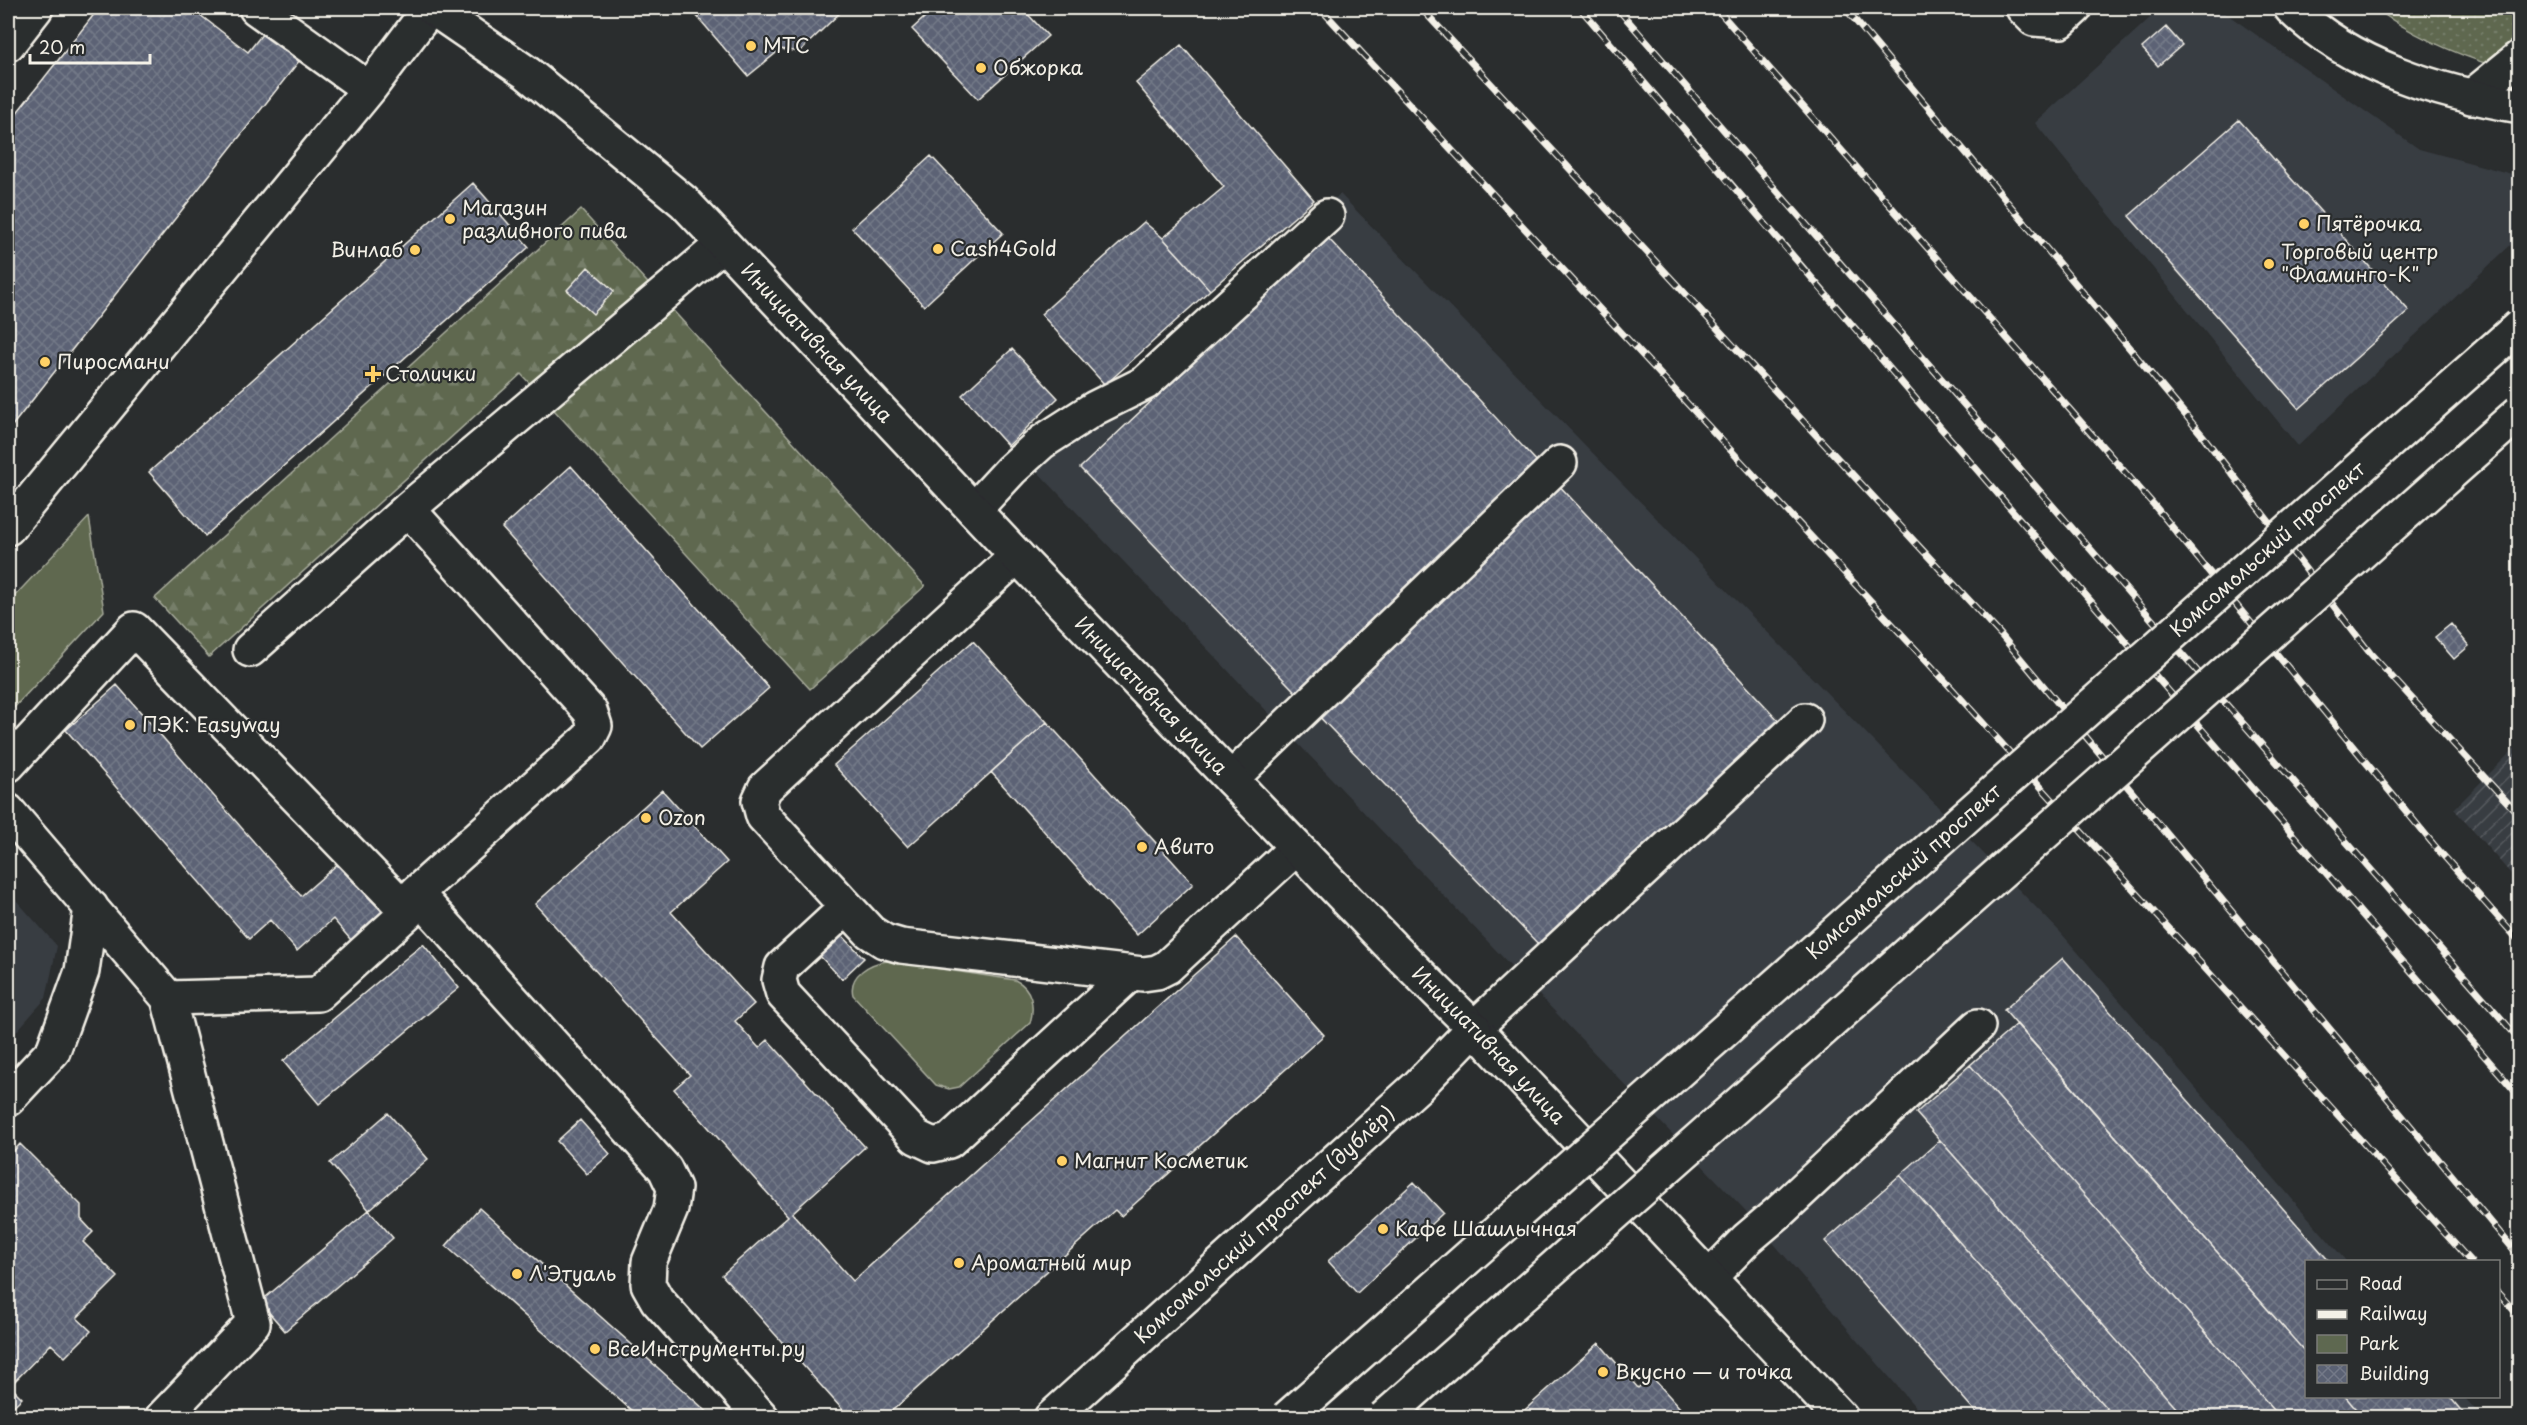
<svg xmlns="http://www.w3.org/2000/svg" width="2527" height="1425" font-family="'Playpen Sans',sans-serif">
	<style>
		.built { fill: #393d43 }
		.industrial { fill: url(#industrial-furrows) }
		.grass { fill: url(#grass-dots); stroke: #a9ac9c; stroke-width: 1.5 }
		.forest { fill: url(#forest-firs); stroke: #a9ac9c; stroke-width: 1.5 }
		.green { fill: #5e6850; stroke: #a9ac9c; stroke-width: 1.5 }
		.building { fill: url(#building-cross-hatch); stroke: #f4f1e8; stroke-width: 1.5 }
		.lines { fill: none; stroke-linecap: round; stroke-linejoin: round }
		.minor-casing { stroke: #f4f1e8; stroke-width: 38 }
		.major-casing { stroke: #f4f1e8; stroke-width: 38 }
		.minor { stroke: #2a2d2e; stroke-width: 33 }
		.major { stroke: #2a2d2e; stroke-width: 33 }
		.rail-casing { stroke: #f4f1e8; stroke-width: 7 }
		.rail { stroke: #2a2d2e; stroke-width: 4.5; stroke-dasharray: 14; stroke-linecap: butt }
		.major-bridge-casing { stroke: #f4f1e8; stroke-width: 38; stroke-linecap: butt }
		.major-bridge { stroke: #2a2d2e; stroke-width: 33 }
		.poi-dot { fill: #ffd166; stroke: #2a2d2e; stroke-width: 2 }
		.labels { text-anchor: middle; stroke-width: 4.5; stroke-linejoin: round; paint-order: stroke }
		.poi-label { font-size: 20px; fill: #f4f1e8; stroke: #2a2d2e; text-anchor: start }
		.street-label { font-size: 20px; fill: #f4f1e8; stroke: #2a2d2e }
	</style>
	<defs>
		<pattern id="industrial-furrows" width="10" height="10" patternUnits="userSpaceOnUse" patternTransform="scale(1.5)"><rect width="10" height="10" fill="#393d43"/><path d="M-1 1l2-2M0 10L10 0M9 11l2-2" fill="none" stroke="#565a5e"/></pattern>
		<pattern id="grass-dots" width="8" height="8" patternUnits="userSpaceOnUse" patternTransform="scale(1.5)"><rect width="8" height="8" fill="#5e6850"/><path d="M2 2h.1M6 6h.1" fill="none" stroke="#767e69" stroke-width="1.8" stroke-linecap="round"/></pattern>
		<pattern id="forest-firs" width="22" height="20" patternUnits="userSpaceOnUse" patternTransform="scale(1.5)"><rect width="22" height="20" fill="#5e6850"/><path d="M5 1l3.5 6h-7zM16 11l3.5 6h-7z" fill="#767e69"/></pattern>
		<pattern id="building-cross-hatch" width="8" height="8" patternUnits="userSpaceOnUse" patternTransform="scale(1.5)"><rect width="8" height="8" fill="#5b6274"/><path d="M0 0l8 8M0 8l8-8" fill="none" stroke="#737988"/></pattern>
	</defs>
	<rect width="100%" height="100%" fill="#2a2d2e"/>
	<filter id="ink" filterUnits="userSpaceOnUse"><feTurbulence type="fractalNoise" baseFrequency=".0167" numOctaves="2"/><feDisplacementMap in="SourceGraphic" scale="12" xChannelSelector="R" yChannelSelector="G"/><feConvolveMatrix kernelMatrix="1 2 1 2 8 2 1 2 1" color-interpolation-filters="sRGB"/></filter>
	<g filter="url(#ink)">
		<path class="built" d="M2161 8H2218L2419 149 2519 176V237L2298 446 2035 123Z
			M1340 194 2061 933 2346 1261 2306 1262V1396L2464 1397 2482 1417H1924L1744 1209 1036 470Z
			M8 891 57 946 46 998 8 1041Z"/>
		<path class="industrial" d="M2519 744V883L2454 809Z"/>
		<path class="grass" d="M2375 8H2519V51L2500 68C2455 54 2412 36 2375 8Z"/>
		<path class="forest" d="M581 210 925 586 810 689 521 374 209 657 155 598Z"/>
		<path class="green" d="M89 517 104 611 8 714V603Z
			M887 961 1015 980C1032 988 1035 1006 1030 1023L959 1087 949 1089 936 1085 853 995C848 975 870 963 887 961Z"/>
		<path class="building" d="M99 8H191L248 52 271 23 307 51 8 431V124Z
			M690 8H845L799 52 781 49 748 76Z
			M935 8H1022L1048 36 978 99 912 29Z
			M2166 27 2182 45 2158 66 2142 48Z
			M1181 45 1314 200 1210 290 1163 238 1224 187 1136 83Z
			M2239 120 2409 311 2299 409 2129 216Z
			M931 156 1003 233 924 306 852 228Z
			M473 183 529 247 205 536 149 472Z
			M1144 222 1163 238 1210 290 1105 385 1041 314Z
			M1327 237 1782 724 1543 949 1080 468Z
			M588 267 614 291 593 314 567 290Z
			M1012 349 1058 398 1008 446 962 395Z
			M571 466 769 688 700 749 502 528Z
			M571 466 769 688 700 749 502 528Z
			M2451 624 2469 646 2454 659 2435 637Z
			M973 641 1047 722 908 847 834 765Z
			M117 685 301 896 340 862 389 918 356 946 333 919 297 951 270 920 249 939 66 730Z
			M1047 722 1193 884 1137 935 991 772Z
			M662 790 727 862 671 912 754 1004 735 1021 759 1048 768 1040 865 1147 792 1213 853 1281 1236 937 1324 1035 1121 1216 1115 1210 884 1418H850L722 1275 788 1216 674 1089 690 1075 535 904Z
			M837 930 864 958 842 979 815 951Z
			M423 944 459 988 319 1104 283 1061Z
			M2063 958 2330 1262H2306V1353L2004 1010Z
			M2017 1024 2306 1353V1396H2345L2363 1418H2281L1970 1065Z
			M1970 1065 2281 1418H2185L1916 1113Z
			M388 1113 428 1159 369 1210 330 1163Z
			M580 1120 610 1154 587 1174 557 1141Z
			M1940 1140 2185 1418H2115L1900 1175Z
			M20 1144 81 1205V1219L93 1232 83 1242 118 1277 77 1318 91 1331 65 1357 51 1344 10 1386 22 1398 8 1411V1157Z
			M1900 1175 2115 1418H1981L1825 1241Z
			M1414 1182 1443 1213 1357 1293 1328 1261Z
			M479 1208 714 1418H640L446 1246Z
			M369 1210 393 1238 285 1331 260 1302Z
			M1599 1343 1638 1388 1651 1376 1680 1408 1669 1418H1516Z
			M2345 1396H2449L2464 1414 2460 1418H2363Z"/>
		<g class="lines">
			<defs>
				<path id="minor" d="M256 8 369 89
					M2023 8 2034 19 2061 21 2075 8
					M8 44 36 8
					M2471 97 2520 57
					M408 509 723 244
					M974 510 1011 470 1042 442 1095 408 1145 383 1327 216
					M8 528 369 89 430 8
					M1017 556 765 788 759 801 763 816 870 932 884 941 901 946 1143 974 1157 972 1167 967 1296 848
					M250 650 408 509 590 711 595 726 589 738 416 893 665 1169 674 1188 671 1209 649 1262 648 1284 657 1300 762 1418
					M8 765 134 629 408 912 318 994 168 998
					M1231 779 1560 463
					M8 811 168 998 253 1323 162 1418
					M847 907 782 967 779 980 783 994 916 1137 933 1145 949 1141 1131 973
					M1474 1028 1805 720
					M8 1099 53 1051 82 971 91 907
					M1709 1278 1747 1239 1780 1211 1978 1026"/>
				<g id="major">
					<path id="s1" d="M432 8 527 73 684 202 1017 556 1392 947 1474 1028 1841 1418"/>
					<path d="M2291 8C2352 67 2438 92 2520 106"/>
					<path id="s2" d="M1051 1418 1418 1086 1474 1028"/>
				</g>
			</defs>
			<use href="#minor" class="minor-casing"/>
			<use href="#major" class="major-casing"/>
			<use href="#minor" class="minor"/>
			<use href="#major" class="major"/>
			<defs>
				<path id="rail" d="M1320 8 1945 681 2471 1262
					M1421 8 2001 635 2520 1257
					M1580 8C1891 373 2207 734 2520 1097
					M1617 8 2520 1040
					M1716 8 2154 505 2434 845 2520 942
					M1845 8 2203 436 2370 653 2520 816
					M2498 1293 2520 1317"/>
			</defs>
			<use href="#rail" class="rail-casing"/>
			<use href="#rail" class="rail"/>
			<defs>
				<g id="major-bridge">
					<path id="s3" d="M1287 1418 2520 326"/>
					<path d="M1384 1418 2520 412"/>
				</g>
			</defs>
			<use href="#major-bridge" class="major-bridge-casing"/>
			<use href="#major-bridge" class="major-bridge"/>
		</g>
	</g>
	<g class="poi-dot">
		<circle cx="751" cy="46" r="6"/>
		<circle cx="981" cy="68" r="6"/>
		<circle cx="450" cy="219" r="6"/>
		<circle cx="2304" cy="224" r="6"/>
		<circle cx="938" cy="249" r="6"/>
		<circle cx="415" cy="250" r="6"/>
		<circle cx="2269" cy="264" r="6"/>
		<circle cx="45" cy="362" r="6"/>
		<path d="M370 365h6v6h6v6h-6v6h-6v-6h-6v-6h6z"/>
		<circle cx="130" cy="725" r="6"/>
		<circle cx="646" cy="818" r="6"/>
		<circle cx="1142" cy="847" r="6"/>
		<circle cx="1062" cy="1161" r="6"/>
		<circle cx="1383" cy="1229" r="6"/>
		<circle cx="959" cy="1263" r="6"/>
		<circle cx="517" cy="1274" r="6"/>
		<circle cx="595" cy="1349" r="6"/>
		<circle cx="1603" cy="1372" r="6"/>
	</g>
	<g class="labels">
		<g class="poi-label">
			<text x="763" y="53">МТС</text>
			<text x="993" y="75">Обжорка</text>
			<text x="462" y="215">Магазин<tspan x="462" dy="23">разливного пива</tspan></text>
			<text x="2316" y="231">Пятёрочка</text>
			<text x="950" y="256">Cash4Gold</text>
			<text x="403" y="257" text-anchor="end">Винлаб</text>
			<text x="2281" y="259">Торговый центр<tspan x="2281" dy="23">"Фламинго-К"</tspan></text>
			<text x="57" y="369">Пиросмани</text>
			<text x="385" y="381">Столички</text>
			<text x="142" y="732">ПЭК: Easyway</text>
			<text x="658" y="825">Ozon</text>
			<text x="1154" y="854">Авито</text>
			<text x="1074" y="1168">Магнит Косметик</text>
			<text x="1395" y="1236">Кафе Шашлычная</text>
			<text x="971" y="1270">Ароматный мир</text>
			<text x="529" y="1281">Л'Этуаль</text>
			<text x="607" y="1356">ВсеИнструменты.ру</text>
			<text x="1615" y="1379">Вкусно — и точка</text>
		</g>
		<g class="street-label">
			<text dy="7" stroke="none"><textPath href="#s1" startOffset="512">Инициативная улица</textPath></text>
			<text dy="7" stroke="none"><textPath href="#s3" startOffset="1310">Комсомольский проспект</textPath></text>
			<text dy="7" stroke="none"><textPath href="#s1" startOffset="998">Инициативная улица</textPath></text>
			<text dy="7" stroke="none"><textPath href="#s3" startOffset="824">Комсомольский проспект</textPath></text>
			<text dy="7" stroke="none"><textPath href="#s1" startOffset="1484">Инициативная улица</textPath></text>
			<text dy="7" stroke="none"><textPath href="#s2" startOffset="288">Комсомольский проспект (дублёр)</textPath></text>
		</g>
	</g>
	<rect width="2527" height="1425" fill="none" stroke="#2a2d2e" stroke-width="30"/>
	<rect x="15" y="15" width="2497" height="1395" fill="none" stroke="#f4f1e8" stroke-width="2" filter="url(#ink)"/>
	<rect x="2305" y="1260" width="195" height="138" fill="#2a2d2e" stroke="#7b7b78" stroke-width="1.5"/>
	<rect x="2317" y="1280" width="30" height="9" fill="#2a2d2e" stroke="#7b7b78" stroke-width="1.5"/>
	<text x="2359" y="1290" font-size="18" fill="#f4f1e8">Road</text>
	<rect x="2317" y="1310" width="30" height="9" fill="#f4f1e8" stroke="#7b7b78" stroke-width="1.5"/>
	<text x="2359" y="1320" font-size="18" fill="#f4f1e8">Railway</text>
	<rect x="2317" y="1335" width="30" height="18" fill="#5e6850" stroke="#7b7b78" stroke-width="1.5"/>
	<text x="2359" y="1350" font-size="18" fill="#f4f1e8">Park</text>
	<rect x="2317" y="1365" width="30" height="18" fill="url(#building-cross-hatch)" stroke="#7b7b78" stroke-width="1.5"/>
	<text x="2359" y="1380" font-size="18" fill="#f4f1e8">Building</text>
	<path d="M30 54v9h120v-9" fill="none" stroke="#f4f1e8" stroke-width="3"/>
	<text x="39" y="54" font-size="18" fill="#f4f1e8" stroke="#2a2d2e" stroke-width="4.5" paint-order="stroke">20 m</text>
</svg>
